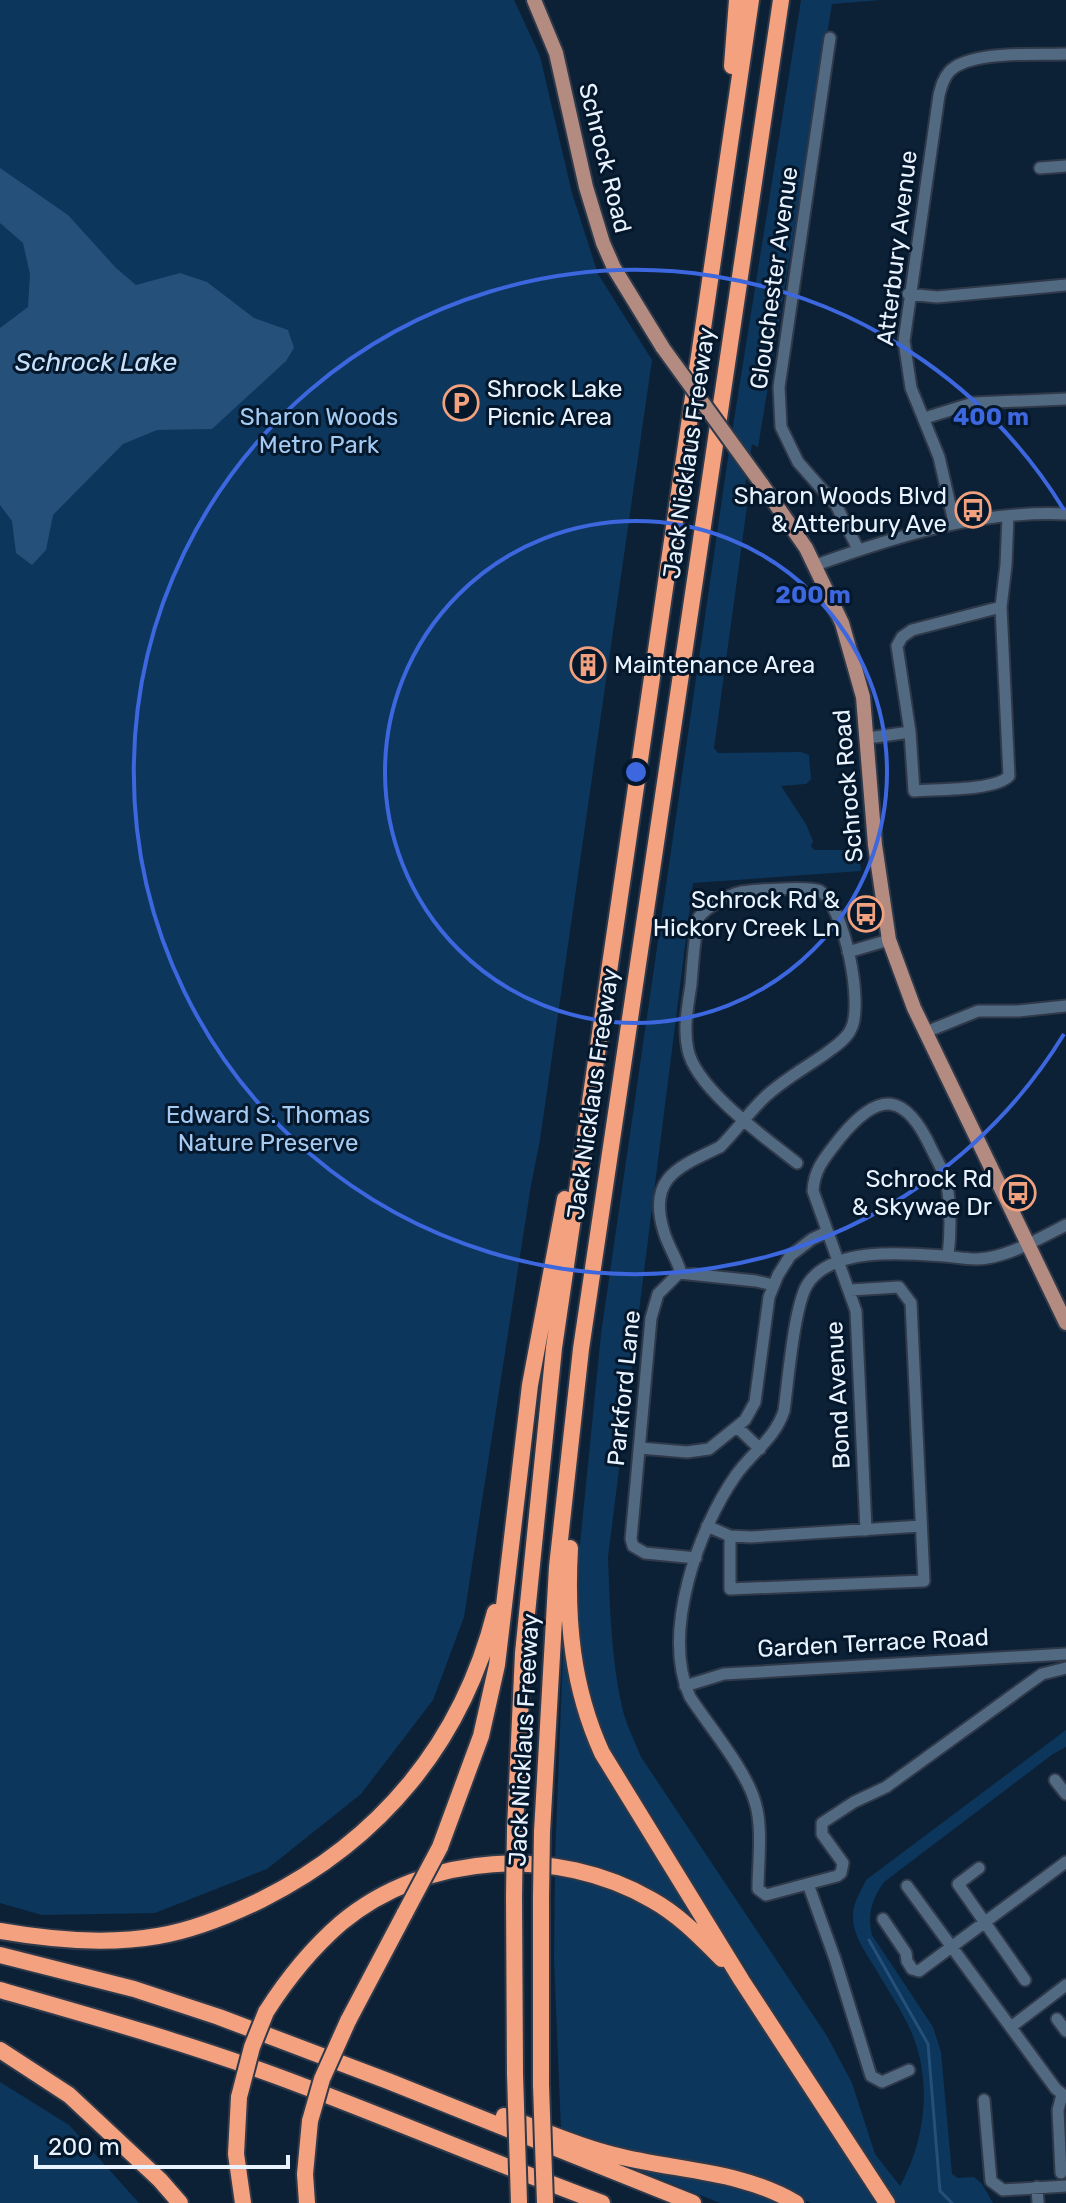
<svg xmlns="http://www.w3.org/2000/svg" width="1066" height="2203" font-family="Rubik,sans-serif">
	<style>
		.green { fill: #0d365c }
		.water { fill: #24507a }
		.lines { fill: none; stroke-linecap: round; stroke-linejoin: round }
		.stream { stroke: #24507a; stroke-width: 3 }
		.minor-casing { stroke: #2f3949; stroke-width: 15 }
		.major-casing { stroke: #2f3949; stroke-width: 18 }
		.highway-casing { stroke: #2f3949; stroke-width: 20 }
		.minor { stroke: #526982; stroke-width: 11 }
		.major { stroke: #b38b80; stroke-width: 14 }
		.highway { stroke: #f3a17e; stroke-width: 16 }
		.major-bridge-casing { stroke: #2f3949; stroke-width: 18; stroke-linecap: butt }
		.highway-bridge-casing { stroke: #2f3949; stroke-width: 20; stroke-linecap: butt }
		.major-bridge { stroke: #b38b80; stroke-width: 14 }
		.highway-bridge { stroke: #f3a17e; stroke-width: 16 }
		.ring { fill: none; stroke: #3c67de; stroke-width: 4 }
		.labels { text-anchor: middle; stroke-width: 6; stroke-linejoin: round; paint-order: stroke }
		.street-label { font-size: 24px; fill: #e9f3ff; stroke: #04172b }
		.poi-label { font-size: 24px; fill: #e9f3ff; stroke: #04172b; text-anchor: end }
		.park-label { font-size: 24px; fill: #a5cbf3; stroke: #04172b }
		.water-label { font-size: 26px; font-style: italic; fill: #c7e0fb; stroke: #04172b }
		.centre { fill: #3c67de; stroke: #04172b; stroke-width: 4 }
		.ring-label { font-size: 24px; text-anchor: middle; font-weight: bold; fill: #3c67de; stroke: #04172b; stroke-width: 6; stroke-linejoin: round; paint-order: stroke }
	</style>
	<rect width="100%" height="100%" fill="#0c2136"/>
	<path class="green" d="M0 0H514L540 56 572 193 598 274 652 360 540 1140 531 1185 464 1617 433 1700 361 1794 267 1869 155 1913 42 1915 0 1903Z
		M801 0H881L832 4 758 447 752 444 745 486 749 492 714 748 718 753 801 752 809 755 811 779 806 784 781 786 806 824 813 841 811 846 814 850H858L861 871 693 883 608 1557C610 1608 611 1661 623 1711 627 1726 635 1742 641 1757L827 2036 852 2083 875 2154 900 2186C927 2138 933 2075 908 2025 899 2006 887 1989 877 1971 867 1954 852 1935 853 1915 853 1903 861 1891 866 1880L1066 1730V1747L1053 1754 884 1882C872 1899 867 1914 872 1935L933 2027 941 2052 952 2174 958 2178 974 2177 982 2184 993 2203H896L733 1948 633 1799 606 1752 576 1648 577 1574 601 1334 729 451Z
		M563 1654H567L570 1677 696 1914 692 1916C650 1887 606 1865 555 1857Z
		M555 1872 603 1886 658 1910 709 1952 740 1989 875 2203H811L759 2177 722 2168 622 2151 561 2130 554 1960Z
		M0 2082 69 2125 139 2203H0Z
		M631 2164 744 2188 780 2203H720L630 2167Z"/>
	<path class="water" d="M0 168 68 215 116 268 136 285 180 273 207 282 254 318 288 330 294 348 286 361 212 429 157 430 123 444 53 515 46 550 32 565 16 553 12 521 0 505V328L28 307 30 274 23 243 0 223Z"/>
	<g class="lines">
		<path class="stream" d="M869 1940 928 2044 940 2191 952 2203"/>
		<defs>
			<path id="minor" d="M830 38 779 387 781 427 798 462 836 505 858 549
				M1040 168 1066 166
				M908 294 937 297 1066 285
				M925 418 973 403 1066 399
				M954 522 939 457 911 388 904 341 939 95C941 87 943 79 949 72 969 50 1037 55 1066 54
				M816 565C897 536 979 510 1066 514
				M1001 607 912 630 902 637 897 646 910 732 914 791C936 789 995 791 1009 776L1001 607 1006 565 1008 516
				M868 738 910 732
				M848 952 889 940
				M926 1032 978 1011H1018L1066 1006
				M1066 1225C1042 1237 1014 1254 987 1258 973 1261 958 1257 944 1256 905 1253 831 1246 807 1285 794 1307 788 1382 784 1411 774 1440 753 1451 736 1475 698 1529 661 1633 690 1697 709 1726 746 1770 755 1802 763 1827 758 1864 758 1889L766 1895 837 1876 841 1873 843 1863 822 1834V1823L854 1802 886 1787 1042 1674 1066 1668
				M681 1273C677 1259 668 1246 664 1232 647 1178 678 1167 720 1147 736 1131 749 1112 765 1097 783 1080 805 1068 825 1054 834 1047 846 1040 851 1029 864 1004 844 905 820 891 810 886 754 890 741 892 728 895 708 906 699 917 694 938 693 962 691 984 688 1006 683 1028 688 1050 696 1089 767 1139 797 1163
				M737 1427 760 1449
				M640 1448 687 1452 709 1449 745 1420 755 1402 769 1297 778 1275 790 1256 812 1239 827 1232
				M707 1526 730 1536 751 1537 921 1526
				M866 1530 856 1311 813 1191C814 1168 827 1155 840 1138 880 1089 906 1093 932 1150 937 1160 944 1172 947 1183 951 1209 951 1231 948 1256
				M730 1536V1589L924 1581 911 1303 899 1287 850 1290
				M696 1558 645 1553 633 1546 631 1539 651 1318 658 1294 679 1273 756 1281 773 1285
				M685 1686 724 1674 1066 1654
				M1055 1780 1066 1794
				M979 1868 958 1884 1025 1980
				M808 1884 835 1959 871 2076 882 2082 909 2070
				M907 1886 1056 2089 1066 2097
				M883 1919 906 1953 907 1961 912 1969 919 1971 1066 1862
				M1057 2019 1066 2031
				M1011 2027 1066 1985
				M984 2100 991 2181 1003 2190 1066 2186
				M1061 2173 1058 2110 1062 2095
				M1037 2187 1038 2203"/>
			<path id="major" d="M534 0 556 53 586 187 603 243 614 268 663 348
				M761 483 806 548 842 623 863 697 875 845 889 940 914 1008 1066 1323"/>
			<path id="highway" d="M732 66 737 0
				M570 1548C566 1620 572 1687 602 1753L742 1981 887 2203
				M515 1829 523 1653 554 1348 751 0
				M542 1832 557 1567 581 1349 781 0
				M440 1847 481 1736 497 1665 530 1385 565 1199
				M514 1896 515 2074
				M541 1897V2085
				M0 1931C51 1940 106 1945 158 1936 194 1930 228 1916 261 1900 381 1840 462 1742 495 1612
				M0 1955 134 1989 219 2017 388 2081 693 2203
				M0 1990C94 2017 187 2043 279 2077 387 2117 493 2163 602 2203
				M266 2012C287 1979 311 1949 341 1923 426 1852 557 1845 652 1900 679 1915 700 1937 722 1959
				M348 2021 405 1913
				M0 2050 69 2095 160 2180 180 2203
				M239 2097 236 2154 243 2203
				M504 2116C540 2129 576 2146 614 2155 675 2171 741 2170 796 2203
				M307 2203 305 2174 310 2121"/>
		</defs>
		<use href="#minor" class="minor-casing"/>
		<use href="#major" class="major-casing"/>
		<use href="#highway" class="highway-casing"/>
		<use href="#minor" class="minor"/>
		<use href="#major" class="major"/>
		<use href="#highway" class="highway"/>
		<defs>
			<path id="major-bridge" d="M663 348 761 483"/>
			<path id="highway-bridge" d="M514 1896 515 1829
				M541 1897 542 1832
				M405 1913 440 1847
				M515 2074 519 2203
				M541 2085 545 2203
				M239 2097 252 2047 266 2012
				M310 2121 322 2079 348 2021"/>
		</defs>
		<use href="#major-bridge" class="major-bridge-casing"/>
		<use href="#highway-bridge" class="highway-bridge-casing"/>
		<use href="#major-bridge" class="major-bridge"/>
		<use href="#highway-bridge" class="highway-bridge"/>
	</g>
	<g class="ring">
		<circle cx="636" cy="772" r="251"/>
		<path d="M1064 1034A502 502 0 1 1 1064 510"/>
	</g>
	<defs>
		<symbol id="parking-ring" viewBox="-11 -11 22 22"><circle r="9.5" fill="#04172b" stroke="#f2a17e" stroke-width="1.5"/><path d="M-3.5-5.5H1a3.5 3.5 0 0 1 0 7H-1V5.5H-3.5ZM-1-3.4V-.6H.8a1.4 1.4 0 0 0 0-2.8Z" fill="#f2a17e"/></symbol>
		<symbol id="bus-ring" viewBox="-11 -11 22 22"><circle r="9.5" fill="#04172b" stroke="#f2a17e" stroke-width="1.5"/><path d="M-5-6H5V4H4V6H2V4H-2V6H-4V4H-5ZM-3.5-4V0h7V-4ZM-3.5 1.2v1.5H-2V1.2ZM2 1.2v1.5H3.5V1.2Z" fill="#f2a17e"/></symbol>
		<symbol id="building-ring" viewBox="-11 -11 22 22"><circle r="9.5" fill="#04172b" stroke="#f2a17e" stroke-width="1.5"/><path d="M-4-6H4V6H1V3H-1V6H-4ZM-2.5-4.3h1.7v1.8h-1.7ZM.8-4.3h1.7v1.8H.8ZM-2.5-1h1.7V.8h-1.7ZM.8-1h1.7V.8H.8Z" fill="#f2a17e"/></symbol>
	</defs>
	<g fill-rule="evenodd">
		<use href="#parking-ring" x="441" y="383" width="40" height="40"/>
		<use href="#bus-ring" x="953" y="490" width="40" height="40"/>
		<use href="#building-ring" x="568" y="645" width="40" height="40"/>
		<use href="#bus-ring" x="846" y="894" width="40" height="40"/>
		<use href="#bus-ring" x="998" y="1173" width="40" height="40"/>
	</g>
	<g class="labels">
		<g class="street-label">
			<text transform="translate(605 158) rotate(76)" y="8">Schrock Road</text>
			<text transform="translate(897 248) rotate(-83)" y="8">Atterbury Avenue</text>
			<text transform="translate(774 278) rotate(-82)" y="8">Glouchester Avenue</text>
			<text transform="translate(689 453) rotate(-82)" y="8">Jack Nicklaus Freeway</text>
			<text transform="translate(848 786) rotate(-95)" y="8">Schrock Road</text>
			<text transform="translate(593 1094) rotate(-82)" y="8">Jack Nicklaus Freeway</text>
			<text transform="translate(624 1388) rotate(-84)" y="8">Parkford Lane</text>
			<text transform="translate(838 1395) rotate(-93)" y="8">Bond Avenue</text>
			<text transform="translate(873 1643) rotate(-3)" y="8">Garden Terrace Road</text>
			<text transform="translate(524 1740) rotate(-87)" y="8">Jack Nicklaus Freeway</text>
		</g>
		<g class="poi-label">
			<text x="487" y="397" text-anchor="start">Shrock Lake<tspan x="487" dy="28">Picnic Area</tspan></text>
			<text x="947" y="504">Sharon Woods Blvd<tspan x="947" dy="28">&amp; Atterbury Ave</tspan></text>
			<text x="614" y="673" text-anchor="start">Maintenance Area</text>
			<text x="840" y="908">Schrock Rd &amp;<tspan x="840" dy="28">Hickory Creek Ln</tspan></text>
			<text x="992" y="1187">Schrock Rd<tspan x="992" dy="28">&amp; Skywae Dr</tspan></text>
		</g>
		<g class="park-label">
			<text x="319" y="425">Sharon Woods<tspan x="319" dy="28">Metro Park</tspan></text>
			<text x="268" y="1123">Edward S. Thomas<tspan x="268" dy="28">Nature Preserve</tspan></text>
		</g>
		<g class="water-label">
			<text x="96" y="371">Schrock Lake</text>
		</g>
	</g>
	<circle cx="636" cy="772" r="12" class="centre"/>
	<g class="ring-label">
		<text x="991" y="425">400 m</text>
		<text x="813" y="603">200 m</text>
	</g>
	<path d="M36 2155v12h252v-12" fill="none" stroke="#e9f3ff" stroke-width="4"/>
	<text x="48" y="2155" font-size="24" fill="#e9f3ff" stroke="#04172b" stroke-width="6" paint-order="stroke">200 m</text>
</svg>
